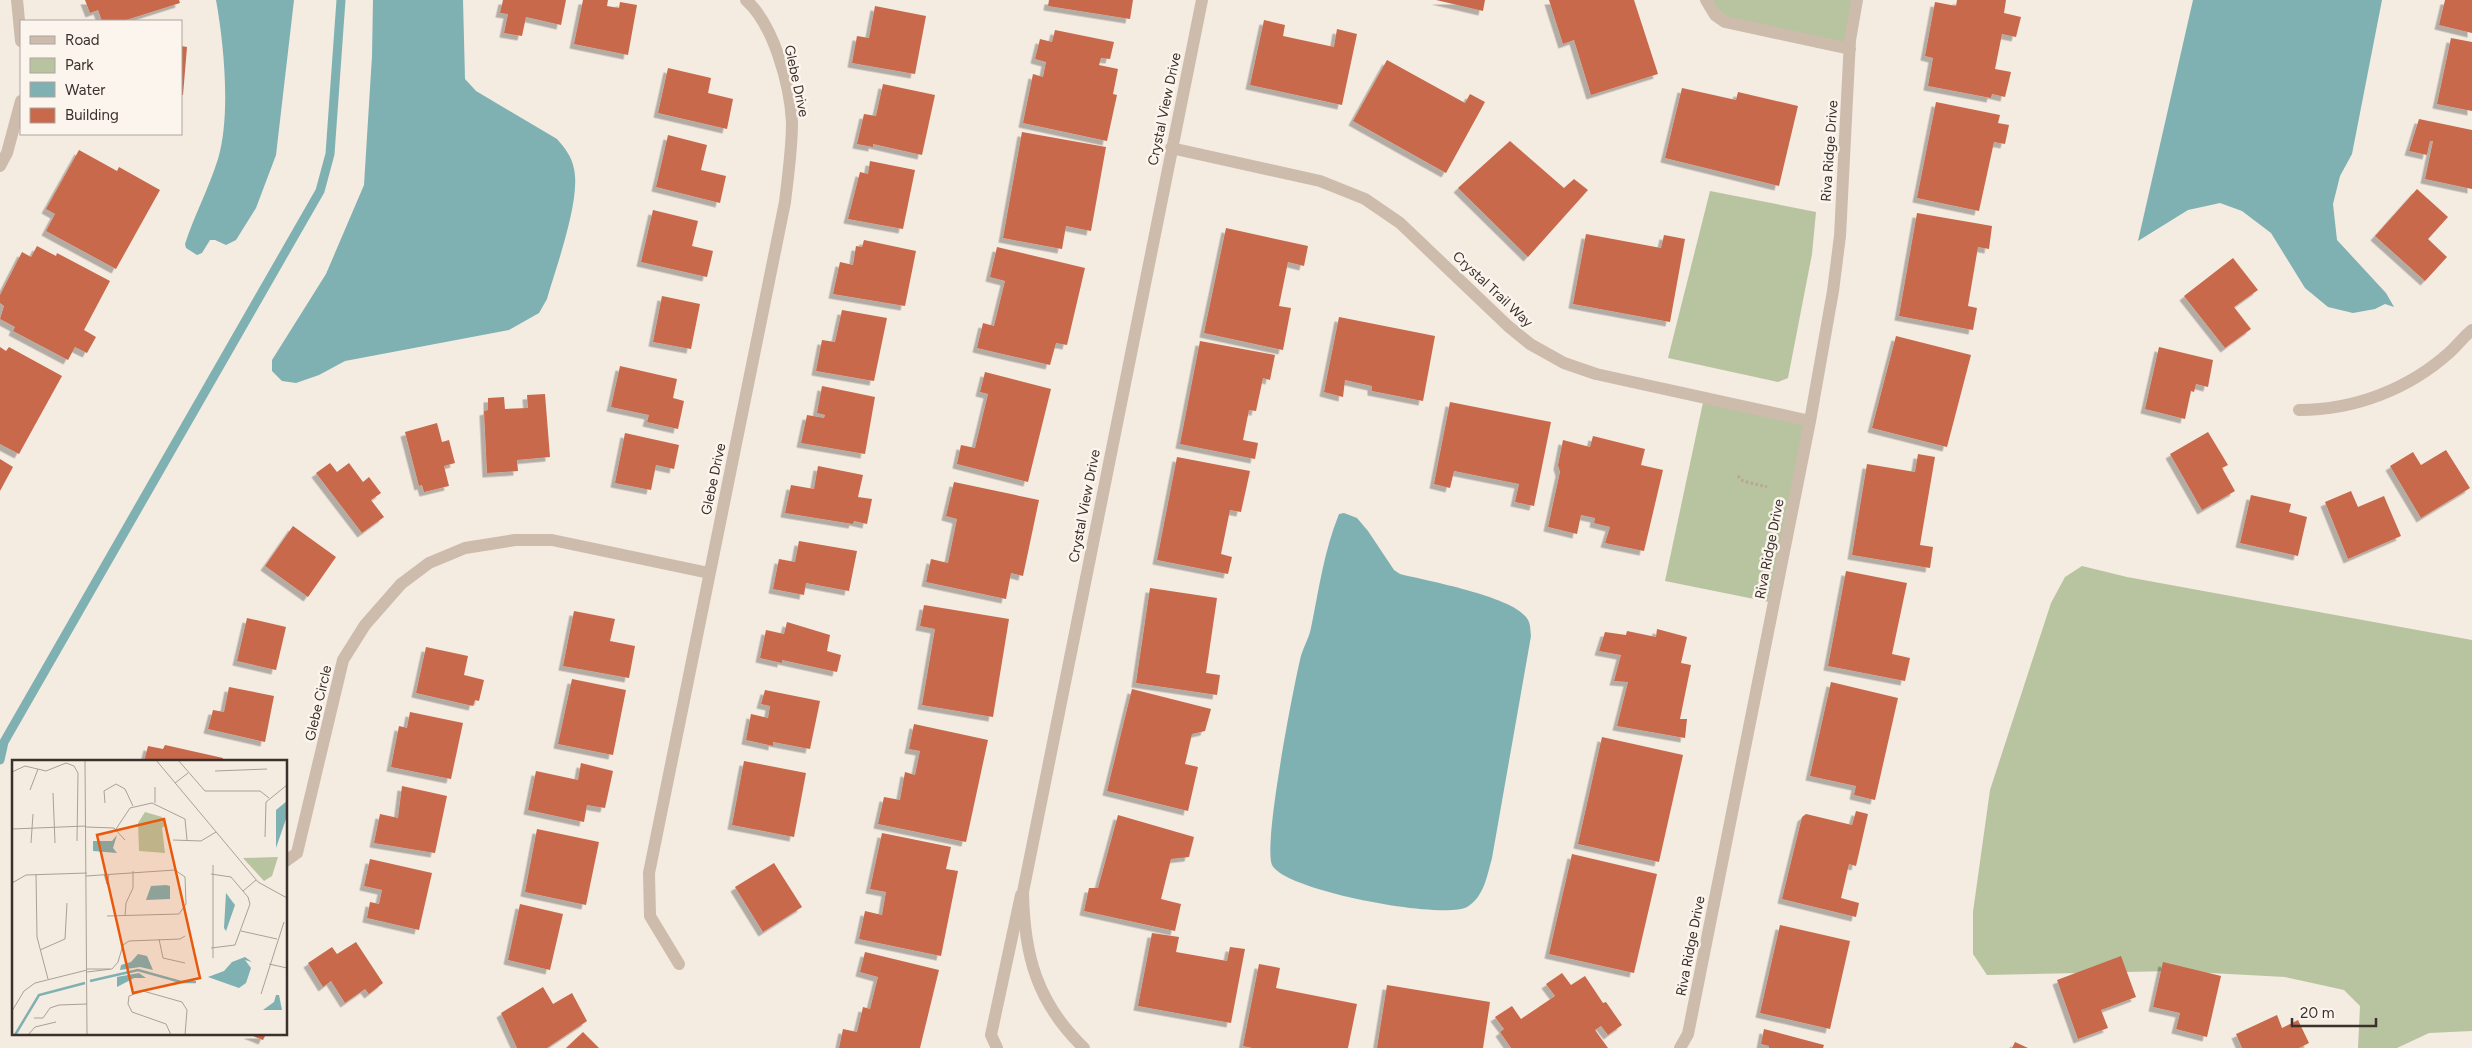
<svg xmlns="http://www.w3.org/2000/svg" width="2472" height="1048" font-family="Figtree,sans-serif">
	<style>
		.green { fill: #b8c4a0 }
		.water { fill: #7fb0b2 }
		.lines { fill: none; stroke-linecap: round; stroke-linejoin: round }
		.stream { stroke: #7fb0b2; stroke-width: 9 }
		.building { fill: #c8694b; filter: url(#shadow) }
		.path { stroke: #b9a596; stroke-width: 3; stroke-dasharray: 2.5 2.5; stroke-linecap: butt }
		.service { stroke: #cdbbac; stroke-width: 12 }
		.minor { stroke: #cdbbac; stroke-width: 12 }
		.labels { text-anchor: middle; stroke-width: 5; stroke-linejoin: round; paint-order: stroke }
		.street-label { font-size: 14px; fill: #3b302b; stroke: #fbf5ee }
		.inset-river { fill: none; stroke: #7fb0b2; stroke-width: 2.5 }
		.inset-road { fill: none; stroke: #aaa098; stroke-width: 1 }
		.view { fill: #e8590c; fill-opacity: 0.15; stroke: #e8590c; stroke-width: 2.5 }
		.inset-edge { fill: none; stroke: #3b302b; stroke-width: 2.5 }
	</style>
	<defs>
		<filter id="shadow"><feDropShadow dx="-4.5" dy="4.5" stdDeviation="0" flood-color="#0004"/></filter>
	</defs>
	<rect width="100%" height="100%" fill="#f4ebe1"/>
	<path class="green" d="M1706 0H1857L1850 49 1738 26Z
		M1710 191 1816 212 1812 254 1788 378 1778 382 1668 358Z
		M1704 398 1810 421 1774 603 1665 581Z
		M2082 566 2127 577 2472 640V1031L2429 1033 2397 1048H2358L2360 1006 2344 990 2285 977 2173 971 1987 975 1973 954V912L1990 790 2051 603 2065 577Z"/>
	<path class="water" d="M216 0H294L276 155 256 208 236 240 226 245 215 240H210L202 253 197 255 186 248 185 244C194 216 209 188 218 159 231 116 224 44 216 0Z
		M373 0H463L465 79 476 91 557 139C565 148 572 157 574 169 581 200 556 267 547 299L539 313 509 330 345 361 319 375 296 383 282 381 272 371V360L326 274 364 185 372 56Z
		M2193 0H2382L2352 154 2340 176 2333 204 2337 240 2386 293 2394 307 2385 304 2375 309 2353 313 2328 307 2305 288 2271 233 2242 211 2220 203 2188 210 2138 241Z
		M1344 513 1357 518 1368 531 1394 570 1400 574C1428 581 1510 596 1526 617 1531 623 1530 629 1531 636L1492 858C1487 876 1484 897 1467 907 1442 920 1285 891 1272 865 1263 844 1293 690 1300 660 1302 649 1309 639 1311 628 1319 589 1324 551 1339 514Z"/>
	<g class="lines">
		<path class="stream" d="M0 760 4 742 320 191 330 154 341 0"/>
	</g>
	<path class="building" d="M85 0H179L180 3 123 21H102L98 10 90 13Z
		M503 0H566L561 25 526 17 522 36 504 33 508 14 500 13Z
		M583 0H608L607 6 619 8 620 2 637 5 628 55 574 44Z
		M1049 0H1133L1130 19 1048 6Z
		M1436 0H1485L1483 11Z
		M1549 0H1634L1658 74 1591 95 1574 40 1563 44Z
		M1957 0H2006L2004 13 2021 17 2016 37 2002 34 1995 69 2011 72 2005 97 1992 94 1991 98 1928 86 1933 58 1925 56 1935 2 1956 6Z
		M2445 0H2472V33L2439 25Z
		M875 6 926 16 915 74 852 63 857 36 869 38Z
		M1264 20 1285 25 1283 36 1334 47 1337 29 1357 34 1342 105 1250 85Z
		M1055 30 1114 42 1110 59 1101 58 1099 65 1118 69 1113 94 1117 95 1107 141 1023 123 1033 74 1043 77 1046 62 1035 59 1040 39 1052 42Z
		M2451 38 2472 42V111L2437 104Z
		M181 46 187 47 183 95H181Z
		M1387 60 1465 103 1470 94 1485 102 1446 173 1353 121Z
		M668 68 711 78 708 93 733 99 727 129 658 113Z
		M883 84 935 95 922 155 873 144V147L857 144 864 114 876 116Z
		M1682 88 1736 100 1738 92 1798 106 1779 186 1665 158Z
		M1936 102 2000 115 1998 123 2009 125 2005 144 1994 142 1979 211 1917 198Z
		M2419 119 2472 130V189L2425 179 2433 141H2430L2427 155 2409 151Z
		M1022 132 1106 147 1091 231 1066 226 1062 249 1003 238Z
		M668 135 707 145 701 170 726 176 720 203 656 187Z
		M1510 141 1564 188 1574 179 1588 190 1528 257 1458 188Z
		M79 150 117 171 119 167 160 190 116 269 46 231 55 214 46 209Z
		M870 161 915 170 903 229 848 219 860 172 868 174Z
		M2417 189 2448 217 2428 239 2447 257 2425 281 2375 236Z
		M653 210 698 221 692 246 713 251 707 277 641 262Z
		M1917 213 1992 226 1989 249 1978 247 1968 306 1977 308 1973 330 1899 316Z
		M1226 228 1308 246 1304 266 1288 262 1279 306 1291 308 1283 350 1204 333Z
		M1586 234 1661 248 1664 235 1685 239 1670 322 1573 304Z
		M864 240 916 251 905 306 833 294 840 262 853 265 856 246 862 247Z
		M37 246 56 256 57 253 110 281 84 330 96 337 87 353 75 347 68 360 13 331 15 327 0 319 4 306 0 303V295L22 252 31 257Z
		M997 247 1085 268 1067 345 1056 343 1050 365 977 348 983 323 994 326 1005 281 990 277Z
		M2233 258 2258 290 2234 307 2251 329 2225 348 2184 296Z
		M662 296 700 304 691 349 653 342Z
		M842 310 887 318 874 381 816 371 822 340 835 342Z
		M1339 317 1435 336 1423 401 1372 391V386L1345 380 1343 397 1324 392Z
		M1896 336 1971 355 1947 447 1872 428Z
		M1200 341 1275 355 1270 380 1263 378 1256 411 1249 410 1243 440 1258 443 1255 459 1180 444Z
		M0 347 6 351 9 347 62 376 19 454 0 444Z
		M2159 347 2213 360 2208 387 2196 384 2194 392 2191 391 2185 419 2145 409Z
		M620 366 677 379 673 398 684 401 678 429 647 422 649 415 611 407Z
		M985 372 1051 389 1028 482 957 464 961 445 975 448 988 394 980 392Z
		M822 386 875 397 865 454 801 443 807 415 824 418 825 415 817 413Z
		M545 394 550 457 517 460 518 471 487 473 484 411 488 410V398L504 397 505 409 528 408 527 395Z
		M1450 402 1551 422 1534 506 1515 502 1519 484 1454 471 1450 488 1434 484Z
		M437 423 442 442 449 440 455 463 444 466 449 486 424 492 422 485 419 486 405 432Z
		M2208 432 2228 465 2222 468 2235 491 2202 510 2170 454Z
		M625 433 679 445 674 469 656 465 651 490 615 483Z
		M1593 436 1645 449 1641 465 1663 470 1644 551 1605 543 1610 527 1594 523 1595 518 1581 515 1577 534 1548 527 1560 472 1558 465 1563 440 1590 447Z
		M2446 450 2470 488 2421 518 2390 466 2413 452 2421 465Z
		M1918 454 1935 457 1920 545 1933 547 1930 568 1852 555 1867 464 1915 472Z
		M1177 457 1250 471 1241 512 1230 510 1221 554 1232 557 1228 574 1157 560Z
		M0 459 13 467 0 491Z
		M330 463 337 472 349 463 363 482 369 477 381 493 371 500 384 517 362 533 316 473Z
		M818 466 863 475 858 497 872 499 867 524 854 521 853 524 785 513 791 485 814 489Z
		M954 482 1039 500 1023 576 1011 573 1006 599 926 582 931 559 948 563 957 519 946 516Z
		M2351 491 2358 507 2384 496 2401 536 2348 559 2325 502Z
		M2251 495 2291 504 2289 512 2307 517 2298 556 2240 543Z
		M293 526 336 557 308 597 265 566Z
		M799 541 857 551 849 591 806 583 804 595 773 589 779 559 795 562Z
		M1846 571 1907 583 1892 654 1910 658 1905 681 1828 666Z
		M1150 588 1217 598 1206 673 1220 675 1217 695 1136 683Z
		M924 605 1009 619 993 717 922 705 935 629 920 626Z
		M574 611 615 619 610 641 635 646 629 678 563 666Z
		M247 618 286 627 276 670 237 661Z
		M787 622 830 635 827 651 841 655 837 672 782 660V663L760 658 766 630 784 634Z
		M1657 629 1687 637 1681 663 1691 665 1680 719H1687L1685 738 1617 726 1628 682 1614 681 1621 655 1599 651 1605 632 1626 635 1627 631 1656 637Z
		M426 647 468 656 464 675 484 680 479 701 475 700 473 706 416 693Z
		M572 679 626 690 613 755 558 744Z
		M1831 682 1898 698 1875 800 1854 795 1856 786 1810 776Z
		M229 687 274 696 265 742 208 729 213 710 224 712Z
		M1132 689 1211 709 1205 731 1192 734 1185 764 1198 767 1188 811 1107 791Z
		M765 690 820 701 810 749 773 742V746L746 740 751 714 768 718 770 706 761 704Z
		M410 712 463 723 451 779 391 767 399 726 407 728Z
		M914 724 988 740 966 842 878 824 884 797 900 800 905 772 915 775 920 751 909 749Z
		M1602 737 1683 755 1659 862 1578 844Z
		M165 745 223 758 222 762H144L148 746 163 749Z
		M744 761 806 773 794 837 732 825Z
		M581 763 613 771 605 808 587 805 584 822 528 810 536 771 578 780Z
		M402 786 447 796 435 853 374 843 380 814 398 818Z
		M1856 811 1868 814 1856 866 1849 864 1841 898 1859 903 1856 917 1782 899 1802 817 1806 814 1852 825Z
		M1118 815 1194 837 1189 857 1171 859 1161 899 1181 904 1175 931 1084 911 1089 888H1098Z
		M537 829 599 842 586 905 525 892Z
		M882 833 951 847 946 869 958 871 941 956 859 939 865 911 882 915 886 892 870 889Z
		M1572 854 1657 874 1634 973 1549 954Z
		M370 859 432 873 419 930 367 918 370 902 379 904 382 890 364 886Z
		M774 863 802 907 763 932 735 887Z
		M520 904 563 914 550 970 508 960Z
		M1780 925 1850 941 1830 1029 1760 1013Z
		M1152 933 1179 937 1176 952 1227 961 1230 947 1245 949 1231 1023 1138 1006Z
		M356 942 383 983 369 994 365 989 345 1003 331 981 323 987 308 963 332 947 337 954Z
		M865 952 939 970 920 1048H839L843 1029 857 1032 863 1007 870 1009 878 977 860 972Z
		M2121 956 2136 997 2101 1010 2108 1028 2078 1039 2057 980Z
		M2163 962 2221 976 2207 1037 2176 1029 2180 1013 2153 1007Z
		M1259 964 1280 968 1276 988 1357 1004 1348 1048H1252L1243 1046Z
		M1562 973 1571 985 1585 976 1603 1003 1606 1002 1622 1025 1608 1035 1601 1026 1595 1030 1608 1048H1511L1500 1032 1504 1029 1495 1017 1512 1006 1521 1019 1555 996 1546 984Z
		M1387 985 1490 1002 1483 1048H1377Z
		M543 987 553 1004 572 993 587 1021 547 1048H517L501 1013Z
		M2277 1015 2282 1028 2298 1020 2309 1043 2299 1048H2242L2236 1034Z
		M1764 1029 1824 1045 1823 1048H1769V1046L1761 1044Z
		M583 1032 599 1048H566Z
		M248 1034H266L263 1040Z
		M2015 1042 2028 1048H2012Z"/>
	<g class="lines">
		<path class="path" d="M1738 476 1743 481 1767 487"/>
		<path class="service" d="M997 1048 991 1035 1021 895"/>
		<path class="minor" d="M17 0 21 41
			M1706 0 1715 15 1725 22 1850 49
			M1171 148 1320 181 1365 199 1400 223 1508 326 1530 344 1564 363 1596 374 1810 421
			M0 166 7 153 21 101
			M2299 410C2355 410 2409 389 2450 352 2458 345 2464 336 2472 330
			M286 861 297 853 343 660 365 625 401 584 429 563 465 548 515 540H552L709 573
			M679 964 650 916 649 873 785 202C788 176 792 149 792 122 790 85 774 25 746 0
			M1084 1048C1037 1003 1024 955 1023 892L1202 0
			M1680 1048 1688 1034 1810 421 1833 291 1840 236 1850 40 1857 0"/>
	</g>
	<g class="labels">
		<g class="street-label">
			<text transform="translate(797 81) rotate(78)" y="5">Glebe Drive</text>
			<text transform="translate(1164 109) rotate(-78)" y="5">Crystal View Drive</text>
			<text transform="translate(1829 151) rotate(-86)" y="5">Riva Ridge Drive</text>
			<text transform="translate(1493 289) rotate(43)" y="5">Crystal Trail Way</text>
			<text transform="translate(713 479) rotate(-78)" y="5">Glebe Drive</text>
			<text transform="translate(1084 506) rotate(-79)" y="5">Crystal View Drive</text>
			<text transform="translate(1769 549) rotate(-79)" y="5">Riva Ridge Drive</text>
			<text transform="translate(318 703) rotate(-77)" y="5">Glebe Circle</text>
			<text transform="translate(1690 946) rotate(-79)" y="5">Riva Ridge Drive</text>
		</g>
	</g>
	<g transform="translate(12 760)">
		<rect width="275" height="275" fill="#f4ebe1"/>
		<path d="M133 52 150 57 154 65 150 68 153 93 127 91 126 63ZM266 97 260 116 252 121 231 98Z" fill="#b8c4a0"/>
		<path d="M275 41V56L264 88V50ZM105 75 101 88 105 93 81 91V81H100ZM154 125 158 126V139L134 140 139 126ZM214 133 223 145 214 171 212 168ZM126 194 135 196 141 210 128 207 108 210 109 205 119 202ZM233 197 240 202 233 200 239 208 234 223 227 228 196 217 212 211 220 202ZM127 213 134 218H122L105 227V217ZM264 235H267L270 250H251L262 242Z" fill="#7fb0b2"/>
		<path class="inset-river" d="M78 221 126 210 169 222H184M3 275 27 235 73 223"/>
		<path class="inset-road" d="M73 0 75 275M144 0 246 122 275 138M166 0 193 31H248L257 38M62 6 66 13 65 81M203 11 255 9M0 12 13 6 34 11 54 3 62 6M163 23 176 13M143 27V43M18 30 26 9M41 33 43 83M93 43 92 31 104 24 113 29 121 46M74 67 102 68 113 80M0 69 74 66M104 69 118 48 140 43 173 59 175 80M253 77 254 42 275 25M161 80 189 81 204 72M19 83 21 54M24 114 25 177 36 219M92 114 95 124 97 114M199 114 219 117 236 137 238 144 223 185 199 188M74 116 163 110 173 117 174 144 167 154 95 156M0 123 14 115 75 113M231 131 244 120M113 156 114 143 121 128V111M229 171 265 179M147 179 151 198 173 203M28 190 53 179 55 143M201 198V105M257 204 275 208M75 209H98M75 212 100 209 106 202 111 185 117 181 168 179 173 176M249 234 272 162M0 251 12 231 23 223 75 210M22 258H31L38 248 47 245 75 244M16 275 23 267 44 262M159 275 154 264 120 252 116 244 117 236 131 231 170 242 175 250 173 275"/>
		<path class="view" d="M152 59 188 218 121 233 85 75Z"/>
		<rect width="275" height="275" class="inset-edge"/>
	</g>
	<rect x="20" y="20" width="162" height="115" fill="#fbf5ee" stroke="#aea6a0"/>
	<rect x="30" y="36" width="25" height="8" fill="#cdbbac" stroke="#aea6a0"/>
	<text x="65" y="45" font-size="15" fill="#3b302b">Road</text>
	<rect x="30" y="58" width="25" height="15" fill="#b8c4a0" stroke="#aea6a0"/>
	<text x="65" y="70" font-size="15" fill="#3b302b">Park</text>
	<rect x="30" y="82" width="25" height="15" fill="#7fb0b2" stroke="#aea6a0"/>
	<text x="65" y="95" font-size="15" fill="#3b302b">Water</text>
	<rect x="30" y="108" width="25" height="15" fill="#c8694b" stroke="#aea6a0"/>
	<text x="65" y="120" font-size="15" fill="#3b302b">Building</text>
	<path d="M2292 1018v8h84v-8" fill="none" stroke="#3b302b" stroke-width="2.5"/>
	<text x="2300" y="1018" font-size="15" fill="#3b302b" stroke="#fbf5ee" stroke-width="4" paint-order="stroke">20 m</text>
</svg>
